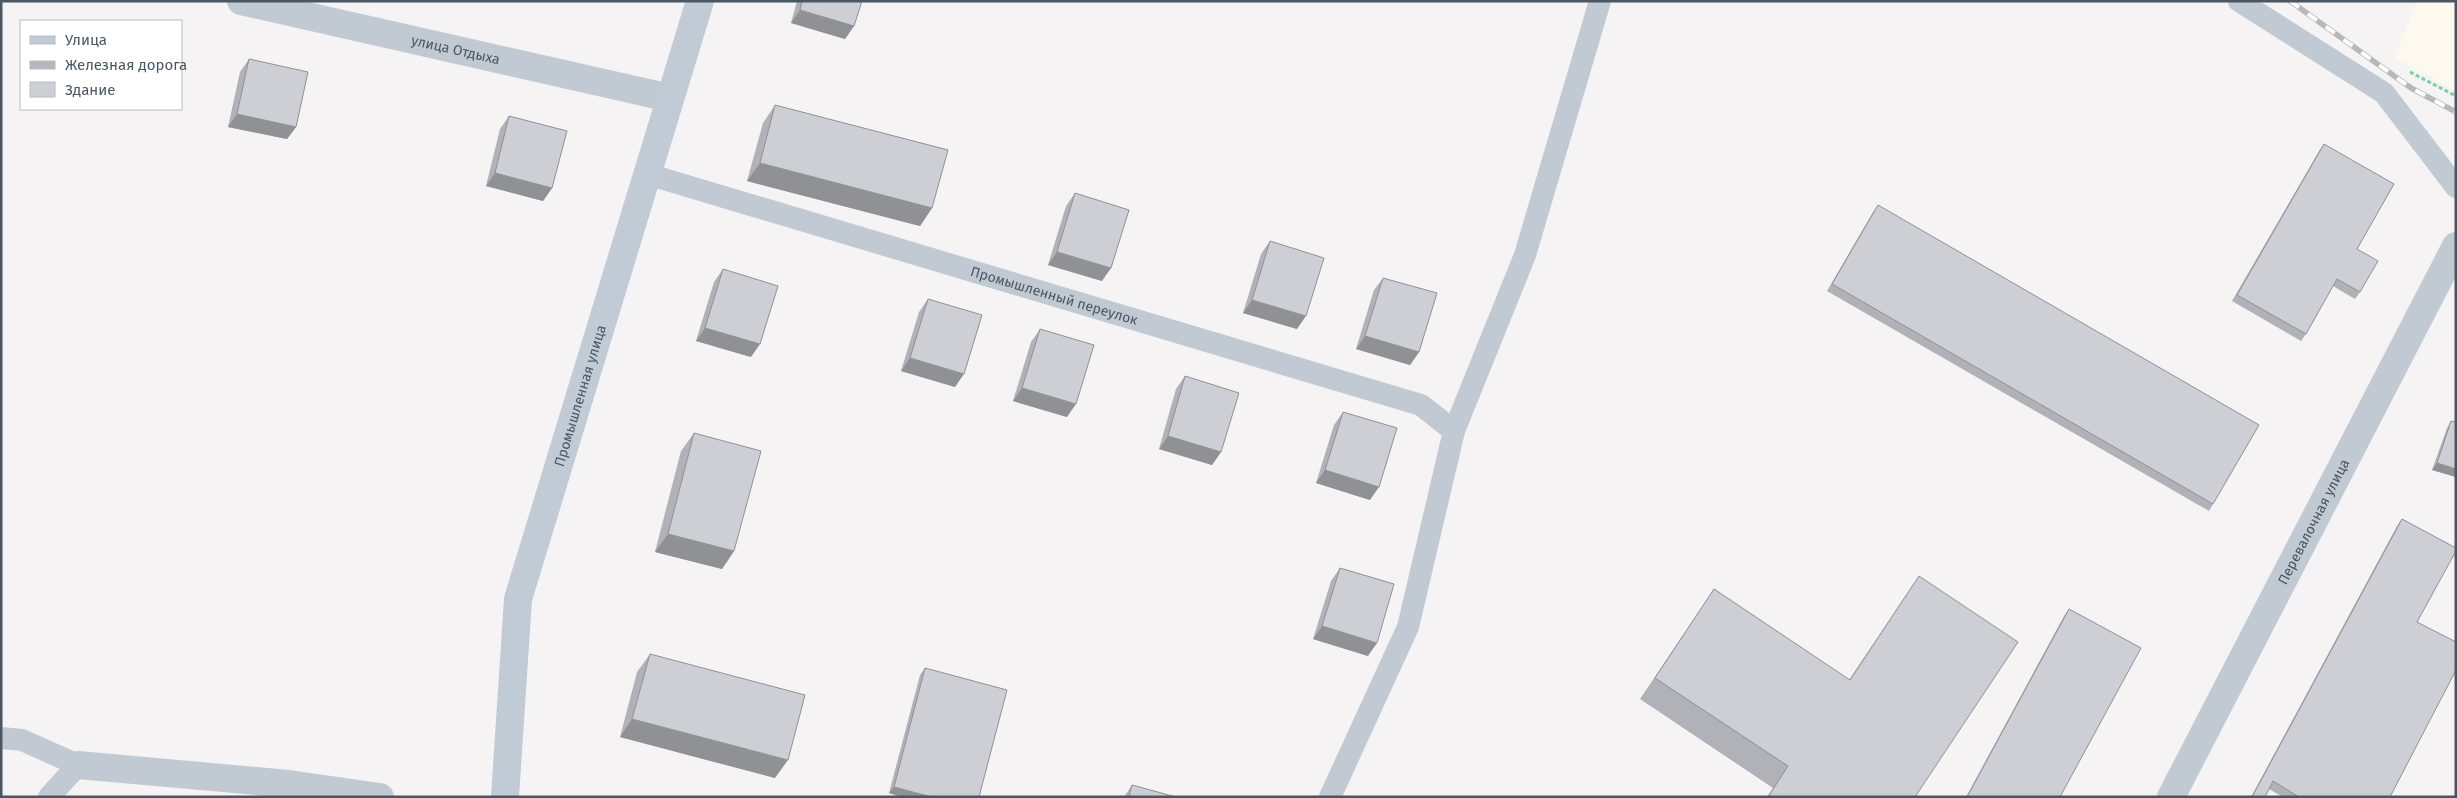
<svg xmlns="http://www.w3.org/2000/svg" width="2457" height="798" font-family="'Fira Sans',sans-serif">
	<style>
		.commercial { fill: #fdf9ef }
		.lines { fill: none; stroke-linecap: round; stroke-linejoin: round }
		.path { stroke: #7ad0a6; stroke-width: 3; stroke-dasharray: 4 2.5; stroke-linecap: butt }
		.lane { stroke: #c1cad2; stroke-width: 22 }
		.street { stroke: #c1cad2; stroke-width: 28 }
		.secondary { stroke: #c1cbd6; stroke-width: 28 }
		.rail-casing { stroke: #b5b8bd; stroke-width: 5.5 }
		.rail { stroke: #fff; stroke-width: 4; stroke-dasharray: 11; stroke-linecap: butt }
		.wall { fill: #b0b2b7 }
		.shaded-wall { fill: #909195 }
		.building { fill: #cdcfd5; stroke: #909195 }
		.labels { text-anchor: middle; stroke-width: 4; stroke-linejoin: round; paint-order: stroke }
		.street-label { font-size: 14px; fill: #4a5661; stroke: #fff }
	</style>
	<rect width="100%" height="100%" fill="#f5f3f3"/>
	<path class="commercial" d="M2417 1H2456V91L2394 58Z"/>
	<g class="lines">
		<path class="path" d="M2410 72 2456 96"/>
		<g class="lane">
			<path d="M2239 1 2384 93 2456 187"/>
			<path id="s1" d="M647 174 1421 405 1454 431"/>
			<path d="M1 738 22 740 78 765 49 797"/>
			<path d="M1330 797 1408 627 1454 431 1525 255 1600 1"/>
		</g>
		<g class="street">
			<path id="s2" d="M241 1 670 98"/>
			<path d="M78 765 289 784 380 797"/>
			<path id="s3" d="M2171 797 2456 246"/>
		</g>
		<path class="secondary" id="s4" d="M505 797 518 599 700 1"/>
		<defs>
			<path id="rail" d="M2290 1 2411 88 2456 112"/>
		</defs>
		<use href="#rail" class="rail-casing"/>
		<use href="#rail" class="rail"/>
	</g>
	<path class="wall" d="M797 1H862L854 26 845 39 791 23Z
		M249 59 296 127 287 139 228 127 240 72Z
		M775 105 932 208 920 226 747 181 763 123Z
		M509 116 552 188 543 201 486 186 500 129Z
		M2324 144 2360 292 2355 299 2333 286 2306 334 2301 341 2232 301 2319 151Z
		M1075 193 1102 281 1048 265 1066 206Z
		M1878 205 2213 504 2209 511 1827 291 1873 212Z
		M1270 241 1297 329 1243 313 1261 254Z
		M723 269 751 357 696 341 714 282Z
		M1383 278 1419 352 1410 365 1356 349 1374 290Z
		M928 299 955 387 901 371 919 312Z
		M1040 329 1067 417 1013 401 1031 342Z
		M1185 376 1221 452 1212 465 1159 449 1176 389Z
		M1343 412 1370 500 1316 483 1334 425Z
		M2451 421 2456 422V477L2432 470 2447 428Z
		M694 433 734 551 722 569 655 552 681 451Z
		M2402 519 2417 622 2390 797H2283L2269 789 2265 797H2251L2397 526Z
		M1340 568 1368 656 1313 639 1331 581Z
		M1919 576 1915 797H1767L1773 788 1640 699 1714 589 1849 680Z
		M2069 609 2060 797H1966L2064 616Z
		M650 654 775 778 620 737 637 672Z
		M925 668 979 797H902L889 793 920 675Z
		M1132 785 1176 797H1124Z"/>
	<path class="shaded-wall" d="M800 10 854 26 845 39 791 23Z
		M237 114 296 127 287 139 228 127Z
		M760 163 932 208 920 226 747 181Z
		M495 173 552 188 543 201 486 186Z
		M1057 252 1111 268 1102 281 1048 265Z
		M1252 300 1306 316 1297 329 1243 313Z
		M705 328 760 344 751 357 696 341Z
		M1365 336 1419 352 1410 365 1356 349Z
		M910 358 964 374 955 387 901 371Z
		M1022 388 1076 404 1067 417 1013 401Z
		M1168 436 1221 452 1212 465 1159 449Z
		M2437 463 2456 469V477L2432 470Z
		M1325 470 1379 487 1370 500 1316 483Z
		M668 534 734 551 722 569 655 552Z
		M1322 626 1377 643 1368 656 1313 639Z
		M632 719 788 760 775 778 620 737Z
		M894 787 932 797H902L889 793Z"/>
	<path class="building" d="M802 1H862L854 26 800 10Z
		M249 59 308 72 296 127 237 114Z
		M775 105 948 150 932 208 760 163Z
		M509 116 567 131 552 188 495 173Z
		M2324 144 2394 184 2357 249 2378 261 2360 292 2337 279 2306 334 2237 295Z
		M1075 193 1129 210 1111 268 1057 252Z
		M1878 205 2259 425 2213 504 1832 284Z
		M1270 241 1324 258 1306 316 1252 300Z
		M723 269 778 286 760 344 705 328Z
		M1383 278 1437 293 1419 352 1365 336Z
		M928 299 982 315 964 374 910 358Z
		M1040 329 1094 345 1076 404 1022 388Z
		M1185 376 1239 393 1221 452 1168 436Z
		M1343 412 1397 428 1379 487 1325 470Z
		M2451 421 2456 422V469L2437 463Z
		M694 433 761 451 734 551 668 534Z
		M2402 519 2456 548V551L2417 622 2456 642V670L2390 797H2299L2273 781 2265 797H2252Z
		M1340 568 1394 584 1377 643 1322 626Z
		M1919 576 2018 642 1915 797H1768L1788 766 1655 678 1714 589 1850 680Z
		M2069 609 2141 648 2060 797H1967Z
		M650 654 805 695 788 760 632 719Z
		M925 668 1007 690 979 797H932L894 787Z
		M1132 785 1176 797H1129Z"/>
	<g class="labels">
		<g class="street-label">
			<text dy="5" stroke="none"><textPath href="#s2" startOffset="220">улица Отдыха</textPath></text>
			<text dy="5" stroke="none"><textPath href="#s1" startOffset="425">Промышленный переулок</textPath></text>
			<text dy="5" stroke="none"><textPath href="#s4" startOffset="411">Промышленная улица</textPath></text>
			<text dy="5" stroke="none"><textPath href="#s3" startOffset="310">Перевалочная улица</textPath></text>
		</g>
	</g>
	<rect width="2457" height="798" fill="none" stroke="#4a5661" stroke-width="5"/>
	<rect x="20" y="20" width="162" height="90" fill="#ffffff" stroke="#b7bbc0"/>
	<rect x="30" y="36" width="25" height="8" fill="#c1cbd6" stroke="#b7bbc0"/>
	<text x="65" y="45" font-size="15" fill="#4a5661">Улица</text>
	<rect x="30" y="61" width="25" height="8" fill="#b5b8bd" stroke="#b7bbc0"/>
	<text x="65" y="70" font-size="15" fill="#4a5661">Железная дорога</text>
	<rect x="30" y="82" width="25" height="15" fill="#cdcfd5" stroke="#b7bbc0"/>
	<text x="65" y="95" font-size="15" fill="#4a5661">Здание</text>
</svg>
